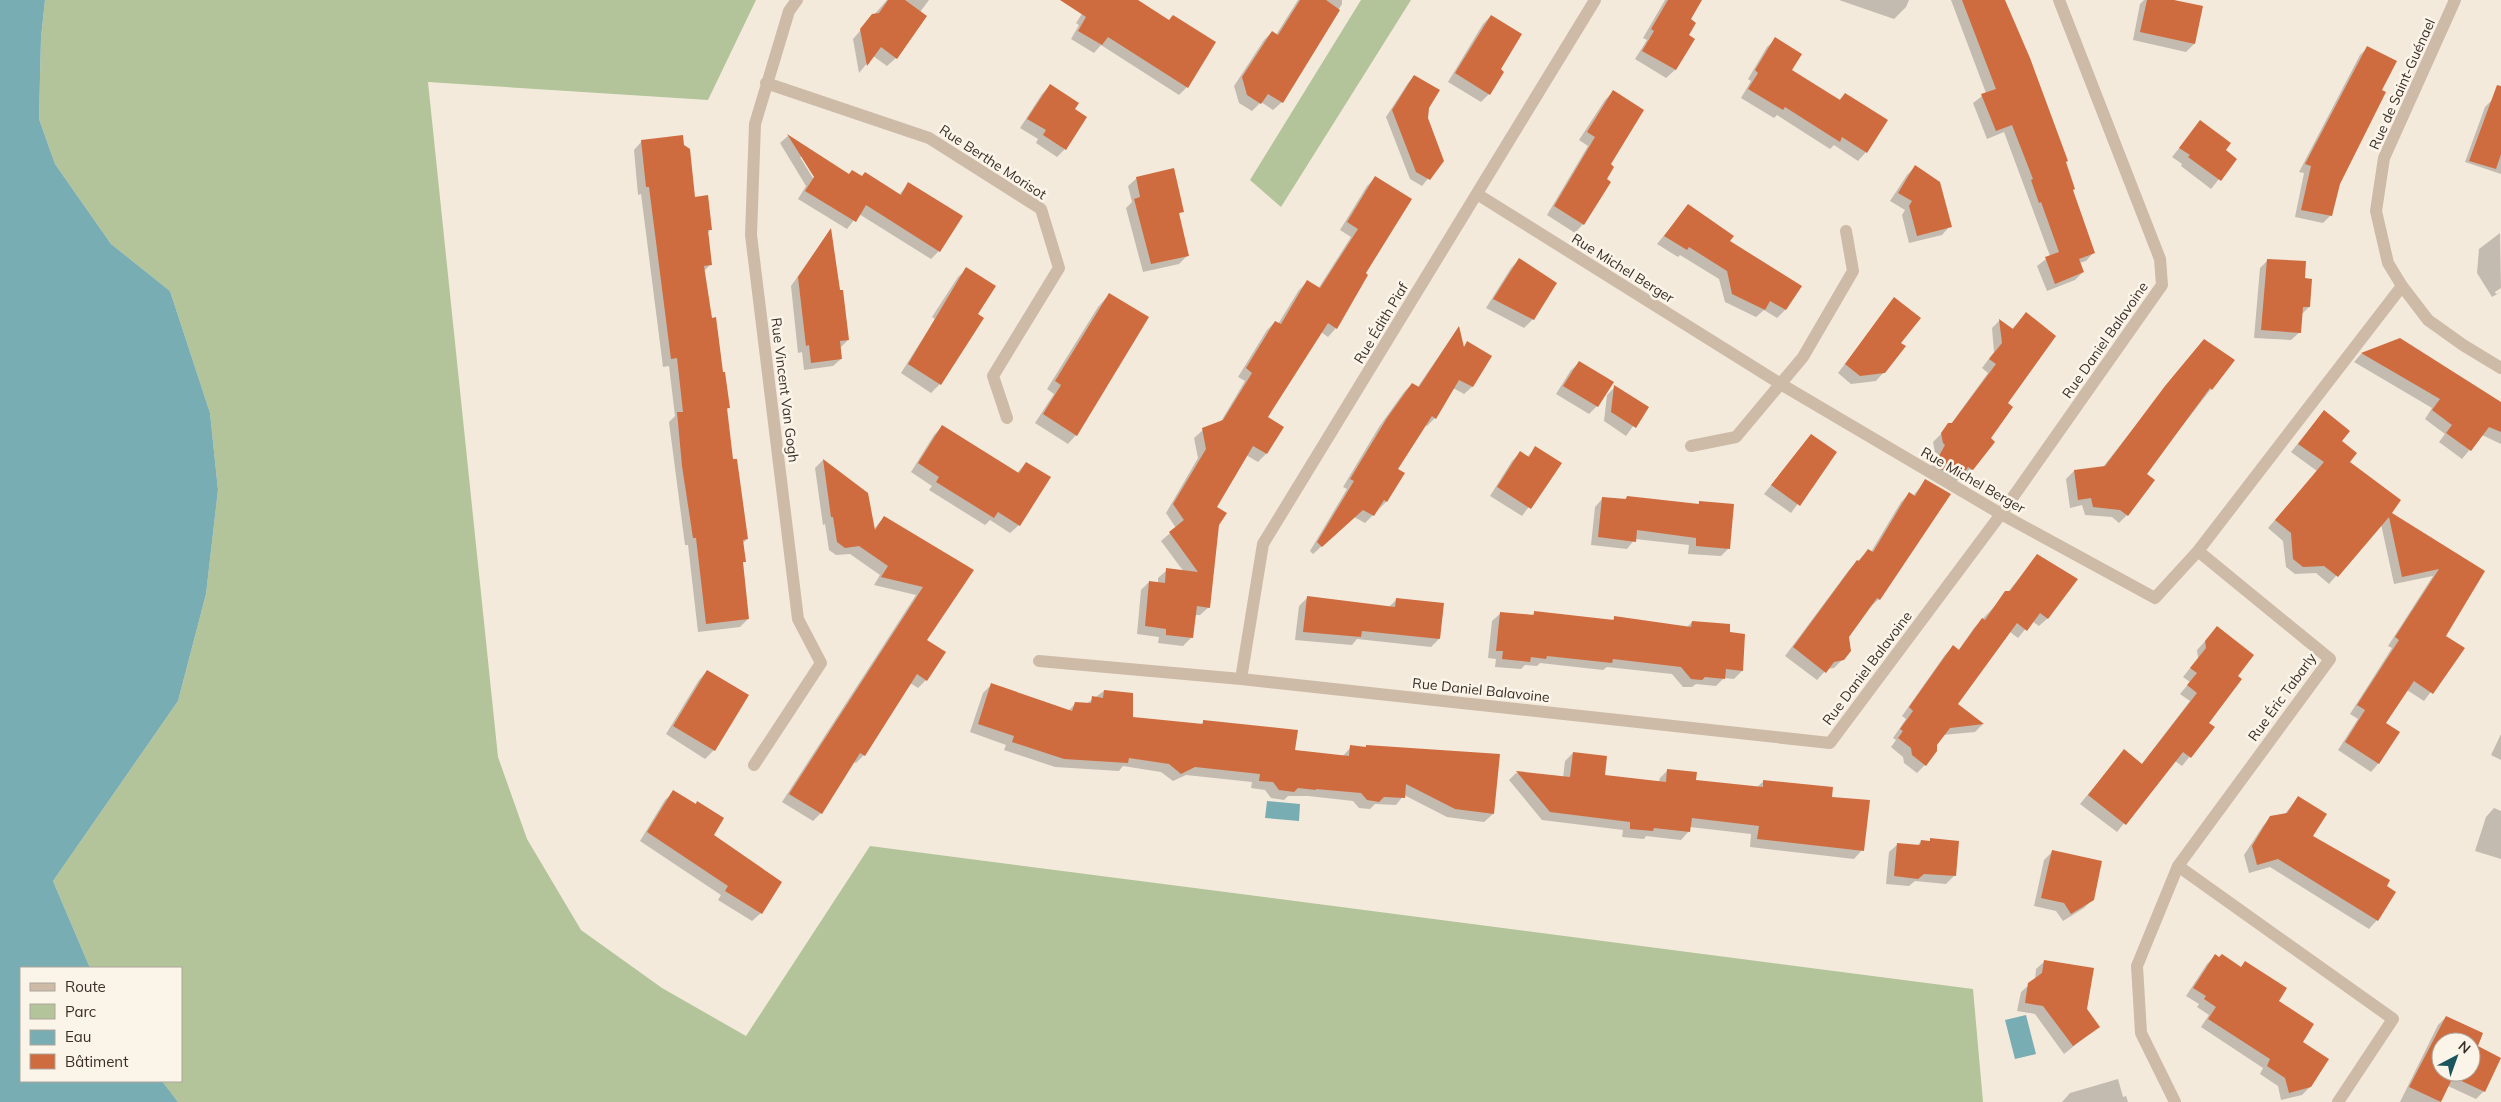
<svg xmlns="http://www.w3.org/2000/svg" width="2501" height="1102" font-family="Mulish,sans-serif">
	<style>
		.green { fill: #b3c49a }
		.water { fill: #78adb3 }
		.shadow { fill: #0003; fill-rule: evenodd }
		.building { fill: #cf6c3f; fill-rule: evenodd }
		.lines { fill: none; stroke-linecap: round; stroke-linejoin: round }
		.minor { stroke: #cdbba7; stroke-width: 12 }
		.labels { text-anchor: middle; stroke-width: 5; stroke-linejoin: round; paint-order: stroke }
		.street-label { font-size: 14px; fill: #392f28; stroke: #fbf4e9 }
	</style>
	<rect width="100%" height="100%" fill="#f4eadc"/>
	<path class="green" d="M45 0H756L708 100 428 82 498 757 527 839 581 930 662 988 746 1036 870 846 1973 989 1983 1102H178L162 1081H181V968H90L53 881 178 701 206 594 218 490 210 413 170 291 111 244 55 164 39 119 41 38Z
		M1361 0H1411L1281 207 1250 180Z"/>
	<path class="water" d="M0 0H45L41 38 39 119 55 164 111 244 170 291 210 413 218 490 206 594 178 701 53 881 90 968H21V1081H162L178 1102H0Z
		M1267 801 1300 804 1299 821 1265 818Z
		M2026 1015 2036 1054 2015 1059 2005 1020Z"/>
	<path class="shadow" d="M887 0H929L920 12 926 17 896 58 887 66 873 56 859 73 853 39Z
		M1091 0H1126L1187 87 1179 95 1101 45 1094 53 1071 39 1079 25 1076 23Z
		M1298 0H1342V4L1282 102 1273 110 1261 102 1252 111 1239 103 1234 86 1264 40 1272 32 1276 35Z
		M1665 0H1701L1689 20 1687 36 1693 39 1675 70 1666 78 1635 59 1647 40 1643 38Z
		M1839 0H1909L1906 7 1894 19Z
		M1951 0H2004L2064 162 2072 191 2094 252 2086 261 2079 263 2083 272 2075 280 2047 291 2037 266 2050 256 2004 132 1987 139 1973 103 1986 93Z
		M2144 0H2168L2194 44 2186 52 2133 40 2140 4Z
		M1491 16 1489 94 1481 102 1448 82 1483 24Z
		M1776 39 1790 71 1839 100 1845 94 1886 121 1866 152 1858 161 1834 145 1830 149 1777 115 1774 118 1741 98 1751 81 1748 79 1767 47Z
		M2367 48 2380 91 2338 184 2331 215 2323 223 2295 217 2304 173 2299 172 2360 55Z
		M1414 76 1428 107 1427 118 1442 161 1422 186 1410 179 1386 117 1408 83Z
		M1050 86 1073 110 1065 149 1057 157 1036 143 1038 139 1020 128 1042 94Z
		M1613 92 1609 165 1605 179 1609 182 1583 224 1575 233 1547 215 1588 146 1579 140 1605 100Z
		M2493 99 2501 101V174L2465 162 2485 107Z
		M2200 122 2224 151 2235 159 2211 189 2181 166 2182 164 2172 157Z
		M788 136 849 175 899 195 908 184 939 251 931 259 859 214 847 229 798 199 806 186 780 143ZM800 157H803L818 182 816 183Z
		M642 141 693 198 711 229 707 234 710 265 704 271 710 319 729 408 726 410 732 461 747 539 742 544 744 561 742 564 748 619 740 627 698 632 688 545H685L669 422 675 416 669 366 663 367 641 194 638 195 634 150Z
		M1915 167 1950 226 1942 235 1909 243 1902 215 1905 210 1890 201 1907 175Z
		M1137 178 1182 211 1178 215 1187 256 1179 264 1143 272 1126 208 1132 202 1128 186Z
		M1375 178 1364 274 1367 275 1336 328 1328 337 1321 332 1266 418 1282 428 1266 454 1258 462 1246 455 1215 507 1218 525 1209 607 1200 615H1194L1191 638 1183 646 1158 643 1159 637 1137 634 1141 590 1149 582 1158 583V578L1167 570 1184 572 1161 541 1176 528 1166 513 1198 458 1194 438 1203 430 1220 423 1245 381 1238 377 1267 330 1275 322 1278 324 1299 290 1307 282 1318 289 1351 237 1340 230 1367 186Z
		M1688 206 1728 242 1800 286 1785 310 1777 318 1764 310 1756 317 1725 302 1719 279 1680 255 1678 257 1657 244Z
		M830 230 848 340 840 348 841 359 833 366 804 370 802 352 798 353 791 286Z
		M2500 233 2501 288 2495 292 2496 294 2501 292 2492 297 2477 273 2479 249Z
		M1519 260 1555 283 1533 319 1524 328 1486 308 1511 268Z
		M2268 260 2303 280 2309 307 2301 315 2300 332 2291 340 2254 338 2260 268Z
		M967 269 977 315 982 319 940 384 931 393 901 373 935 319 932 317 958 277Z
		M1106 298 1147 318 1076 435 1068 444 1035 423 1054 394 1047 389 1098 307Z
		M1894 299 1899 344 1884 372 1876 381 1851 384 1838 373Z
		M2026 314 2006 403 1990 438 1993 442 1972 470 1964 478 1961 476 1951 488 1927 473 1938 454 1935 452 1933 442 1951 424 1988 373 1982 368 1994 352 1992 328 1999 321 2012 329Z
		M1458 328 1463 348 1468 343 1490 356 1472 387 1464 394 1453 388 1435 418 1427 426 1425 425 1397 469 1403 473 1386 502 1365 523 1354 517 1313 554 1310 551 1347 489 1343 487 1379 427 1404 392 1412 384 1417 388Z
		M2400 339 2501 404V444L2482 435 2462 459 2439 442 2445 434 2425 419 2432 408 2354 362 2361 354Z
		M2196 349 2211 389 2145 474 2127 515 2119 523 2112 517 2085 515 2082 505 2070 508 2066 479 2074 471 2103 467Z
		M1580 362 1597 406 1589 414 1556 394 1571 370Z
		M1615 387 1647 407 1626 436 1604 421 1607 395Z
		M2324 411 2341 442 2348 462 2390 514 2484 572 2444 636 2463 649 2424 701 2407 690 2384 724 2378 764 2371 772 2338 750 2358 719 2350 714 2392 648 2388 646 2433 576 2394 584 2381 524 2329 584 2316 573 2295 574 2286 567 2283 541 2268 528 2317 471 2291 452Z
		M942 427 1017 473 1026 463 1019 525 1010 533 990 520 985 525 929 490 932 486 911 472 934 435Z
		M1811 435 1835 453 1791 513 1764 494Z
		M1536 448 1561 464 1522 516 1490 496 1512 461 1520 453 1527 457Z
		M823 460 867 494 874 529 884 517 973 570 925 640 926 680 918 688 910 683 864 755 856 763 853 762 821 813 813 821 782 802 916 595 874 585 880 575 850 554 836 555 829 550 825 524 823 525 815 468Z
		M1926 480 1879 599 1870 607 1848 637 1843 659 1834 668 1827 669 1817 680 1785 656 1849 570 1869 550 1871 552 1901 502 1909 494 1913 496Z
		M1627 497 1697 505 1700 502 1729 548 1721 556 1688 554 1689 545 1635 539 1627 549 1591 545 1595 507 1603 498 1624 500Z
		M2037 556 2048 618 2039 626 2032 621 2018 638 2010 632 1956 704 1983 724 1975 732 1942 735 1925 765 1917 773 1904 763 1903 757 1891 747 1896 740 1893 738 1906 719 1902 716 1945 655 1953 647 1958 651 1974 628 2008 592Z
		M1307 598 1389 607 1397 599 1439 639 1431 647 1357 639 1352 645 1295 640 1299 606Z
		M1535 612 1611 621 1614 618 1687 627 1692 622 1728 634 1742 671 1734 679 1724 678 1716 686 1696 684 1692 687H1683L1672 674 1607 667 1603 670 1540 663 1537 666 1525 665 1521 669 1495 667 1496 659 1488 658 1492 621 1501 613 1531 616Z
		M2217 628 2236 677 2207 723 2213 728 2182 766 2175 761 2117 832 2080 804 2124 751 2141 765 2190 701 2180 694 2190 682 2183 677 2198 658 2197 650Z
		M707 671 747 696 714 750 705 759 666 734 699 680Z
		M991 685 1068 711 1076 703 1086 704 1104 691 1132 718 1200 725 1204 721 1294 751 1342 757 1351 747 1364 748 1367 746 1493 814 1484 822 1447 817 1404 795 1396 805 1375 804 1370 809 1359 808 1353 801 1308 796H1288L1284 800 1271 798 1265 790 1251 788 1252 782 1186 775 1173 781 1161 772 1123 766 1119 771 1055 767 1004 750 1006 745 970 732 983 693Z
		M2501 734V760L2491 755Z
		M1573 753 1603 776 1659 782 1660 778 1668 770 1695 781 1757 787 1764 781 1862 850 1854 859 1750 847 1751 834 1690 827 1689 831 1681 840 1646 836 1644 839 1622 837 1623 830 1542 820 1509 780 1516 773 1563 778 1565 761Z
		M674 792 695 805 697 802 712 835 761 913 752 921 718 900 721 895 640 841 665 800Z
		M2298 798 2312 836 2385 887 2377 920 2369 929 2270 867 2249 873 2244 855 2263 826 2271 817 2284 815Z
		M2494 808 2501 811V859L2475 851 2486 817Z
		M1931 840 1954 876 1946 884 1915 881 1909 886 1886 884 1889 852 1898 844 1917 846 1921 841 1929 842Z
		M2053 851 2093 899 2084 908 2063 921 2056 911 2034 906 2044 860Z
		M2215 956 2240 968 2277 1001 2301 1043 2310 1087 2302 1095 2281 1100 2278 1086 2260 1074 2263 1068 2201 1027 2209 1015 2197 1007 2199 1004 2186 996 2207 964Z
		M2045 961 2099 1026 2064 1054 2035 1014 2017 1011 2021 992 2035 980 2036 969Z
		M2446 1017 2482 1034 2476 1047 2484 1091 2476 1099 2448 1086 2440 1102H2400L2438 1025ZM2441 1042H2471V1072H2441Z
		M2118 1079 2123 1097 2126 1096 2128 1102H2062L2070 1093Z"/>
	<path class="building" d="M888 0H905L927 16 897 59 881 47 867 66 860 29 872 14 879 13Z
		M1060 0H1138L1169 20 1173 15 1216 42 1188 88 1108 37 1102 45 1078 31 1086 17Z
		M1300 0H1326L1340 10 1283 103 1268 94 1261 104 1247 95 1242 77 1272 31 1278 35Z
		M1668 0H1702L1691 19 1696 23 1689 35 1695 39 1676 70 1642 51 1654 31 1651 29Z
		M1962 0H2005L2030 58 2068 161 2066 162 2075 189 2073 190 2095 253 2079 259 2084 272 2055 284 2045 257 2059 252 2041 202 2039 203 2031 180 2033 179 2012 125 1996 131 1981 94 1996 89Z
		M2147 0H2174L2203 6 2195 44 2140 32Z
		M1491 15 1522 34 1501 69 1504 72 1490 95 1455 73Z
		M1775 37 1802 54 1792 70 1840 100 1845 93 1888 120 1867 153 1842 137 1840 142 1785 107 1783 110 1748 89 1758 73 1755 70Z
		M2367 46 2397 61 2382 90 2386 92 2340 184 2332 216 2301 210 2311 166 2305 164Z
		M1414 75 1440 90 1429 108 1428 118 1444 161 1430 180 1416 172 1392 110Z
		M1050 84 1079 103 1075 109 1087 117 1066 150 1043 135 1046 130 1027 119Z
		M2497 85 2501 86V154L2496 169 2469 161Z
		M1613 90 1644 110 1611 164 1614 167 1607 179 1611 182 1584 225 1554 206 1595 137 1587 132Z
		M2200 120 2231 143 2226 150 2237 159 2221 181 2188 157 2190 155 2179 148Z
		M787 134 849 174 852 170 862 176 865 172 901 195 908 182 963 216 940 252 866 205 856 222 805 191 814 177Z
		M683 135 684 145 690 149 695 197 708 195 712 230H708L712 265 704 266 712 318 716 317 723 372H725L730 408H727L733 459H737L748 539 743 540 746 562H743L749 619 706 624 696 538H693L682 466 677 412H683L677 358 671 359 649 187H646L641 140Z
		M1915 165 1940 182 1952 227 1917 236 1909 206 1912 201 1898 193Z
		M1174 168 1184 212 1179 213 1189 256 1151 264 1134 199 1140 197 1136 177Z
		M1375 176 1412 199 1366 273 1368 275 1337 329 1328 323 1268 417 1284 427 1267 454 1253 446 1217 507 1227 513 1219 525 1210 608 1197 606 1193 638 1166 635V629L1145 626 1149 581 1165 583 1166 568 1198 572 1169 532 1184 520 1173 504 1206 449 1202 428 1223 420 1252 373 1246 368 1275 321 1281 324 1307 280 1320 288 1358 229 1347 222Z
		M1688 204 1734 236 1730 241 1802 286 1786 310 1770 301 1765 310 1732 294 1727 271 1689 247 1687 250 1664 236Z
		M831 228 840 290H843L849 340 840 341 842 359 811 363 809 345 806 346 798 277Z
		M1519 258 1557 283 1534 320 1493 299Z
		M2267 259 2306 261 2305 278 2312 279 2310 307H2303L2301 333 2261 330Z
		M966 267 996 286 978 314 984 318 941 385 908 364Z
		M1109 293 1149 317 1077 436 1043 414 1061 385 1055 381Z
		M1894 297 1921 318 1901 343 1906 346 1885 373 1860 376 1845 364Z
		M2026 312 2056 336 2008 403 2013 407 1991 438 1995 442 1973 470 1968 467 1960 480 1934 465 1945 445 1943 443 1941 433 1948 423H1952L1996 364 1989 359 2002 343 1999 319 2013 329Z
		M1459 326 1464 347 1467 341 1492 356 1473 387 1459 380 1436 419 1432 416 1398 469 1405 473 1387 502 1384 500 1374 516 1363 510 1322 547 1317 542 1354 481 1350 479 1387 418 1412 383 1419 387Z
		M2400 338 2501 402V432L2489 427 2471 451 2446 433 2452 425 2432 410 2440 399 2361 353Z
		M2204 339 2235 360 2212 390 2210 388 2147 474 2155 480 2128 516 2120 510 2093 507 2091 498 2078 500 2074 470 2105 466 2165 386Z
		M1579 361 1614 382 1598 407 1563 386Z
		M1614 385 1649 407 1636 428 1611 412Z
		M2324 410 2350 431 2342 441 2357 453 2350 462 2401 500 2392 513 2485 571 2446 636 2465 648 2433 694 2414 681 2386 723 2400 732 2379 764 2345 742 2365 710 2357 705 2399 640 2395 637 2439 569 2402 577 2389 517 2338 577 2324 566 2303 567 2293 559 2291 533 2275 520 2324 462 2298 444Z
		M942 425 1019 473 1026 462 1051 477 1020 526 998 512 994 518 936 482 939 477 918 463Z
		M1811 434 1837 452 1800 506 1771 485Z
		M1535 446 1562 463 1531 509 1497 487 1520 451 1529 457Z
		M823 459 868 493 875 530 884 516 974 570 927 640 946 652 927 681 917 674 865 756 860 753 822 814 789 794 923 587 881 577 888 566 859 546 845 548 837 542 833 517H831Z
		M1925 479 1951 494 1880 600 1877 598 1849 637 1851 651 1844 660 1834 662 1826 673 1793 647 1857 560 1859 561 1868 549 1873 552 1909 492 1915 496Z
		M1627 496 1699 504V501L1734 504 1730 549 1696 546V538L1637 530 1636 542 1598 537 1602 497 1626 499Z
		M2037 554 2078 579 2048 619 2040 613 2027 631 2017 623 1958 704 1984 724 1950 728 1937 745V751L1926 766 1912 755 1911 748 1898 738 1903 731 1900 729 1913 711 1909 707 1953 645 1959 650 1982 618 1985 620 2005 591H2010Z
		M1307 596 1395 607 1396 598 1444 603 1440 639 1362 631 1361 637 1303 632Z
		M1534 611 1614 620V616L1691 627 1692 621 1730 624V632L1745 634 1743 671 1726 669 1725 679 1705 677 1702 680 1691 679 1681 667 1613 659 1612 663 1547 656 1546 659 1531 657 1530 662 1502 659 1503 651H1496L1500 612 1534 615Z
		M2217 626 2254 655 2238 676 2242 679 2209 723 2215 727 2191 758 2183 752 2126 825 2088 795 2124 749 2142 764 2197 693 2187 685 2197 673 2190 668 2206 648 2205 641Z
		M707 670 749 695 715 751 673 726Z
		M991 683 1072 711 1075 702 1091 703 1092 696 1103 698 1104 690 1133 693V717L1203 724V720L1298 730 1295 750 1349 756 1350 745 1366 747V745L1500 754 1494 814 1455 809 1406 784 1405 798 1384 797 1379 802 1367 800 1361 793 1316 789V790L1298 788 1294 792 1279 790 1273 782 1259 781 1260 774 1195 767 1181 774 1169 764 1129 758 1128 763 1064 759 1012 742 1014 736 978 724Z
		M1573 752 1607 756 1605 775 1666 782 1667 769 1697 772 1696 780 1763 787V780L1833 787 1832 797 1870 800 1864 851 1757 839 1759 826 1692 818 1690 832 1654 828 1653 831 1630 829V822L1550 812 1516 771 1570 777Z
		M673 790 696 804 697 801 724 818 714 835 782 882 762 914 725 891 728 886 647 832Z
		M2298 796 2327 814 2313 836 2390 880 2387 886 2396 892 2378 921 2278 859 2257 865 2252 846 2270 816 2287 813Z
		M1930 838 1959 841 1956 876 1924 874 1918 879 1894 876 1897 843 1920 845 1921 840 1930 841Z
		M2052 850 2102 861 2094 900 2071 914 2064 903 2041 898Z
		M2215 954 2219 957 2222 954 2241 967 2245 961 2287 988 2279 1001 2314 1024 2303 1042 2329 1059 2311 1087 2289 1093 2285 1078 2267 1066 2270 1059 2208 1019 2216 1007 2204 999 2206 996 2193 988Z
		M2044 960 2094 968 2087 1009 2100 1027 2073 1046 2043 1006 2025 1003 2028 983 2042 973Z
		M2446 1016 2483 1033 2478 1046 2501 1058 2485 1092 2453 1077 2441 1102 2409 1087ZM2441 1042H2471V1072H2441Z"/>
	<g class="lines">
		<path class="minor" d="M2455 0 2384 158 2376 211 2388 263 2402 286 2428 320 2463 345 2501 368
			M766 83 929 138 1041 209 1059 268 993 376 1007 418
			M1477 194 1779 383 2001 514 2155 598 2198 551 2402 286
			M1691 446 1736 437 1803 357 1853 271 1846 231
			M1039 661 1241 679 1830 743 2001 514 2162 285 2160 259 2059 0
			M1241 679 1263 544 1595 0
			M754 765 821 663 798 619 751 235 755 124 789 11 797 0
			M2178 866 2393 1019 2338 1102
			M2175 1102 2141 1033 2137 966 2178 866 2330 659 2198 551"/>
	</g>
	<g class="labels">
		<g class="street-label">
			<text transform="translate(2402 84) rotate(-66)" y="5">Rue de Saint-Guénael</text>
			<text transform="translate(993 162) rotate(33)" y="5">Rue Berthe Morisot</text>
			<text transform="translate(1623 268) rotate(32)" y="5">Rue Michel Berger</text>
			<text transform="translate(1381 323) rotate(-59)" y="5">Rue Édith Piaf</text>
			<text transform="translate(2105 340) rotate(-55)" y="5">Rue Daniel Balavoine</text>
			<text transform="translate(785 390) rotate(83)" y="5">Rue Vincent Van Gogh</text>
			<text transform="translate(1973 480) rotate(30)" y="5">Rue Michel Berger</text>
			<text transform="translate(1867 668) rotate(-53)" y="5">Rue Daniel Balavoine</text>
			<text transform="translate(1481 690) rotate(6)" y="5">Rue Daniel Balavoine</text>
			<text transform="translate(2282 697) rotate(-54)" y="5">Rue Éric Tabarly</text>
		</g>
	</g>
	<rect x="20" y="967" width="162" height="115" fill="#fbf4e9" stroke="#ada59c"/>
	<rect x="30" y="983" width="25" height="8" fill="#cdbba7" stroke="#ada59c"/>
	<text x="65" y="992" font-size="15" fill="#392f28">Route</text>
	<rect x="30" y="1004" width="25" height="15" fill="#b3c49a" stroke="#ada59c"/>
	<text x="65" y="1017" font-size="15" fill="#392f28">Parc</text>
	<rect x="30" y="1030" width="25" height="15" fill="#78adb3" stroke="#ada59c"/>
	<text x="65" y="1042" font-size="15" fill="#392f28">Eau</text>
	<rect x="30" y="1054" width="25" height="15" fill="#cf6c3f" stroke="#ada59c"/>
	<text x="65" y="1067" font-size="15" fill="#392f28">Bâtiment</text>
	<g transform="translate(2456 1057) rotate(41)"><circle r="24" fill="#fbf4e9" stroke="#ada59c"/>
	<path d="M0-4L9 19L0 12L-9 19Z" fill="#1a555e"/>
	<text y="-8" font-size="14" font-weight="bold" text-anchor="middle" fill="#392f28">N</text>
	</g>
</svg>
